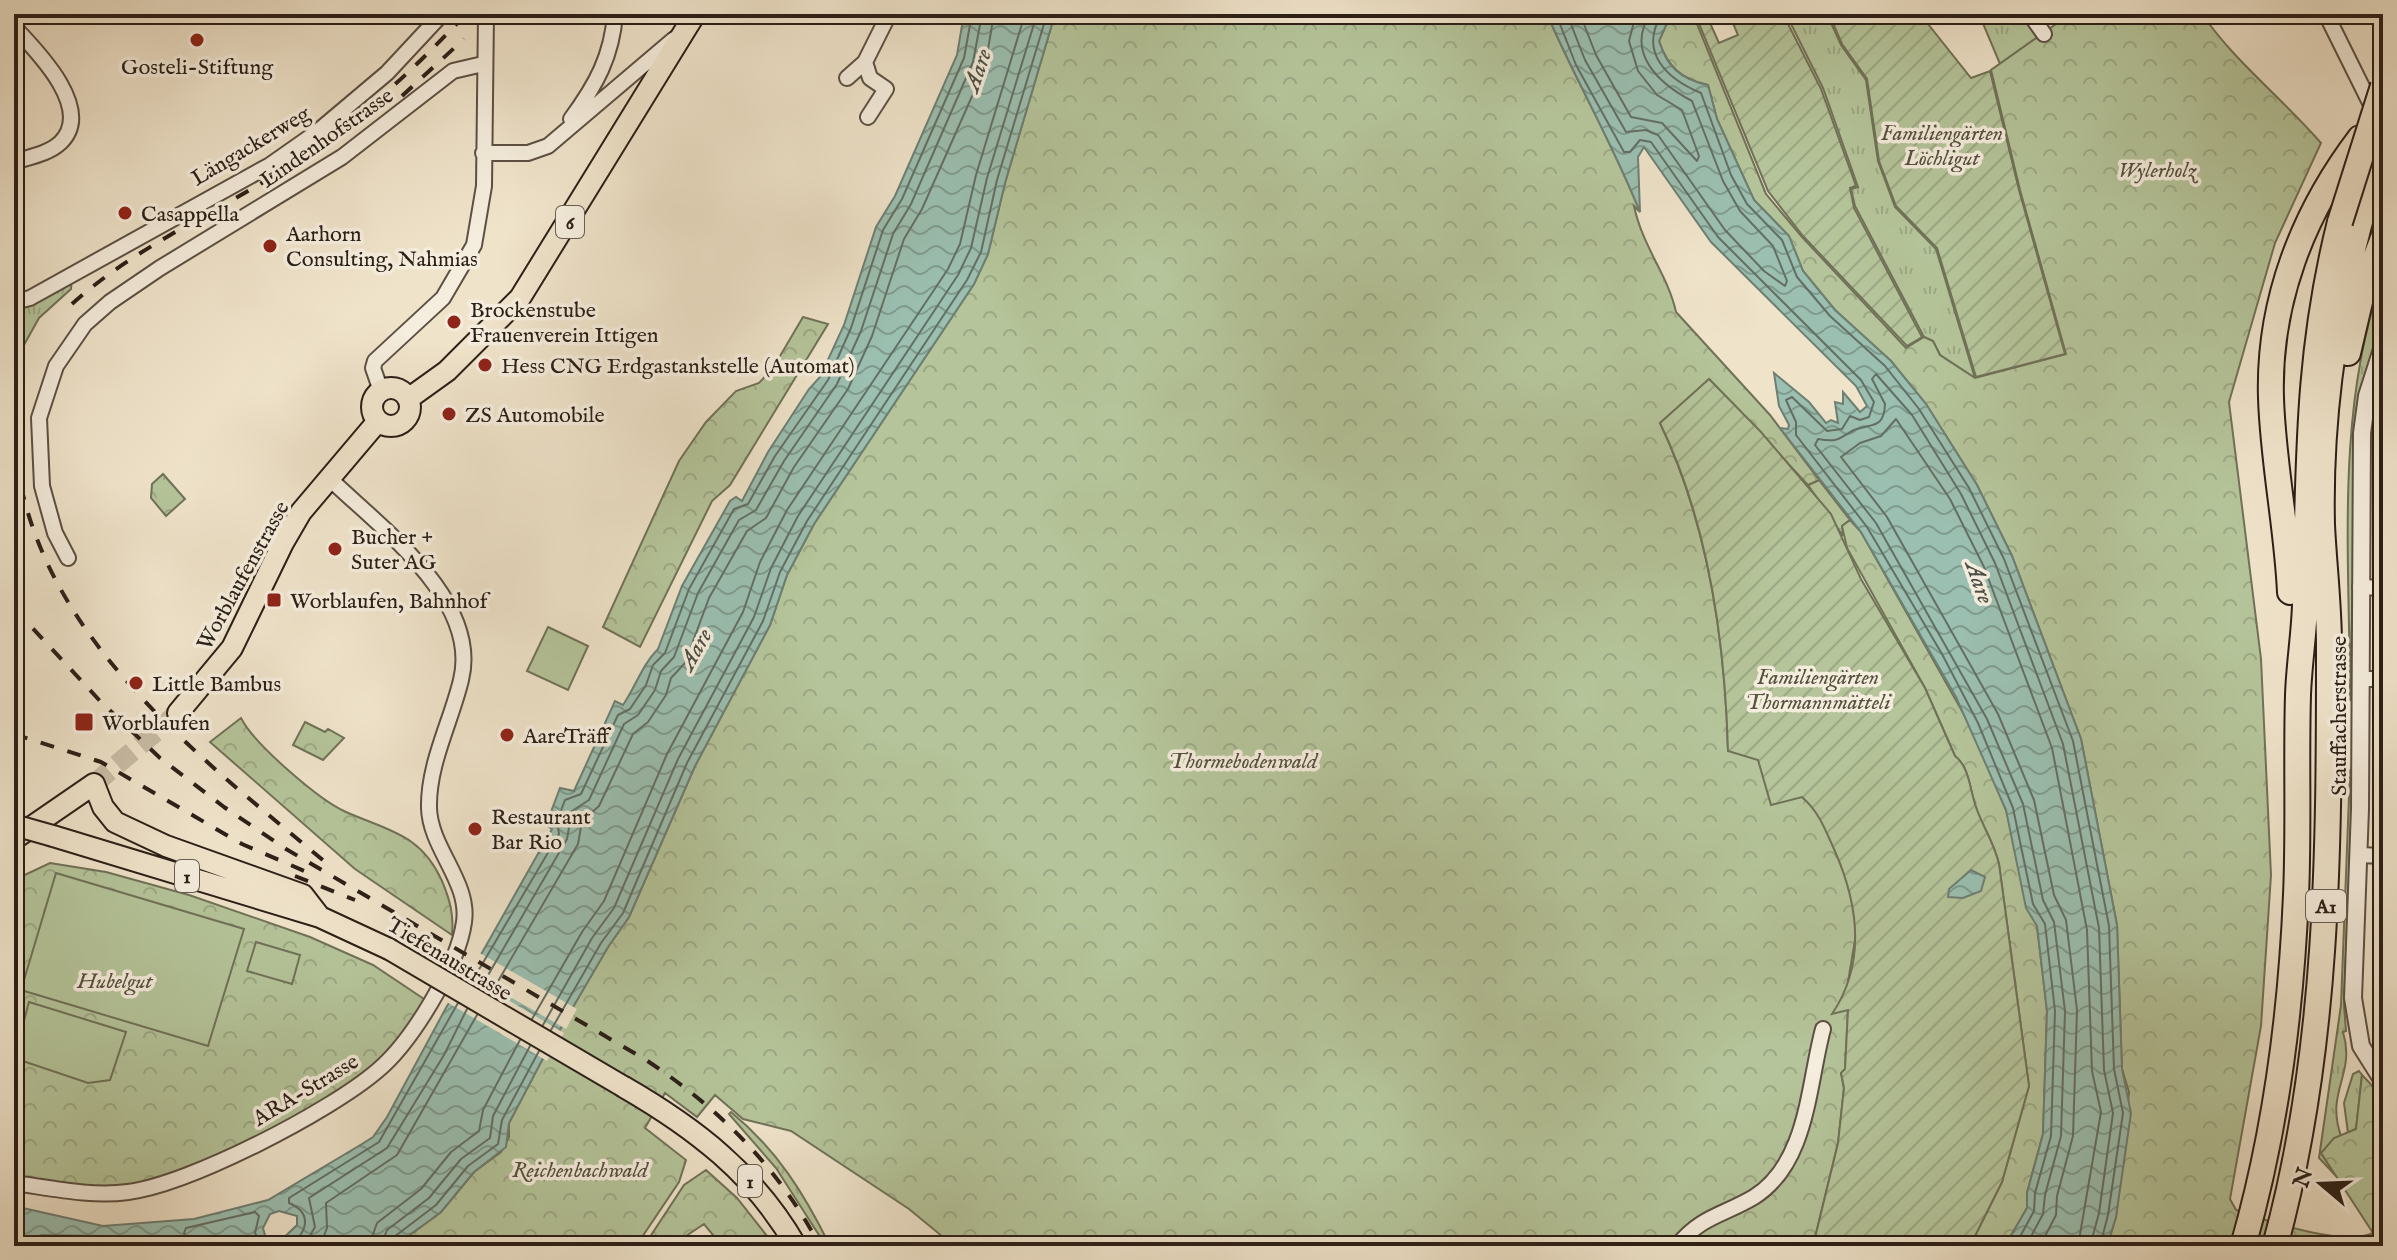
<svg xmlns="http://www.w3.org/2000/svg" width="2397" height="1260" font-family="'IM FELL English',serif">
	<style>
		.grass { fill: url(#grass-tufts); stroke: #707258; stroke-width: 2 }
		.forest { fill: url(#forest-crowns); stroke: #707258; stroke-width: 2 }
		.garden { fill: url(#garden-furrows); stroke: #707258; stroke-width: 2 }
		.pitch { fill: #b5c49a; stroke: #707258; stroke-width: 2 }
		.water { fill: url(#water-waves); stroke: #6e7f73; stroke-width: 2; fill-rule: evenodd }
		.pier { fill: #efe3ca }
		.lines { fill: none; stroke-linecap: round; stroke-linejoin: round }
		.shore { stroke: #636f64; stroke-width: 2 }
		.primary-tunnel { stroke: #c8bca6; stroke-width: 20; stroke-dasharray: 20 10; stroke-linecap: butt }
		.minor-casing { stroke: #5c5044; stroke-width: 18 }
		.tertiary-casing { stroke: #5c5044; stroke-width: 20 }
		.primary-casing { stroke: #2b1f17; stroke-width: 24 }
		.motorway-casing { stroke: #2b1f17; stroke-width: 28 }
		.minor { stroke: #f5eddd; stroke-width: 14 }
		.tertiary { stroke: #f5eddd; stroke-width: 16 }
		.primary { stroke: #efe3ca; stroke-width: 20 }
		.motorway { stroke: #efe3ca; stroke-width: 24 }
		.rail { stroke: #2b1f17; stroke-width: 4; stroke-dasharray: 14 14; stroke-linecap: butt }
		.primary-bridge-casing { stroke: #2b1f17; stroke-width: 24; stroke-linecap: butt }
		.motorway-bridge-casing { stroke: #2b1f17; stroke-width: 28; stroke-linecap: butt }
		.primary-bridge { stroke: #efe3ca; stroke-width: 20 }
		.motorway-bridge { stroke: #efe3ca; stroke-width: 24 }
		.poi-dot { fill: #8f2418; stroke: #f5eddd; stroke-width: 3 }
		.labels { text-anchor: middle; stroke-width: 7; stroke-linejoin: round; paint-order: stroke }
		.shield { fill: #f5eddd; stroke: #685d52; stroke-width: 2 }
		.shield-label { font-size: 20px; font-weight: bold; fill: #2b1f17 }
		.poi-label { font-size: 22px; fill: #2b1f17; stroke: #f5eddd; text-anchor: start }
		.park-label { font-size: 22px; font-style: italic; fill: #54513e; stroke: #f5eddd }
		.street-label { font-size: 22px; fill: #2b1f17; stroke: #f5eddd }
		.water-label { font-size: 24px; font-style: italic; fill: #4d4f45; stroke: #f5eddd }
	</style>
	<defs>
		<pattern id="grass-tufts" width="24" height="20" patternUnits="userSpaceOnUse" patternTransform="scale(2)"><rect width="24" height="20" fill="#b5c49a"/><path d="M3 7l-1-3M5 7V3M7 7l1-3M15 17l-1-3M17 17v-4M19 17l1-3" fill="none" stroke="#9ca884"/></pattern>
		<pattern id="forest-crowns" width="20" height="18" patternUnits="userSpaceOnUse" patternTransform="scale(2)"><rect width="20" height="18" fill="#b5c49a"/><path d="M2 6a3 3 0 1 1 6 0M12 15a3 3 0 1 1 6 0" fill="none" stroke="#9ca884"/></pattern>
		<pattern id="garden-furrows" width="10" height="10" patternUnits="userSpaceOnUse" patternTransform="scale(2)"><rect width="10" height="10" fill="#b5c49a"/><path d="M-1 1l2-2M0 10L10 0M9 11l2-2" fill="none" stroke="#9ca884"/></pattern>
		<pattern id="water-waves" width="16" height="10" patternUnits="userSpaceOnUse" patternTransform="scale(2)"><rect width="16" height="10" fill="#9bbfb0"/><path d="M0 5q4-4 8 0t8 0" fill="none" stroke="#7f9b8e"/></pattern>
	</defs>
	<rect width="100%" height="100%" fill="#efe3ca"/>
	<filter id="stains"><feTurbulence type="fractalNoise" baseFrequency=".0025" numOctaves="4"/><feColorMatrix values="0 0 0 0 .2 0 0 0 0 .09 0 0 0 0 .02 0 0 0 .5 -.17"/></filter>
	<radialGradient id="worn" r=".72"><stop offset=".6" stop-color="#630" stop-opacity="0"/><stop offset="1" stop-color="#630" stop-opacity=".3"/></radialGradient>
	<path class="grass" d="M1786 14H1827L1841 45 1866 80 1878 161 1895 207 1936 249 1975 378 1940 355 1933 341 1924 337 1855 206 1851 189 1858 187 1823 88Z
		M1979 14H2026L2041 35 2000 64Z
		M72 276 71 289 39 318 14 363V302Z
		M2381 281C2395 309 2363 376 2357 409L2350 701C2350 563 2335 414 2381 281Z
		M1819 480 1850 520 1842 526 1843 536 1808 485Z
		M2350 770H2353L2344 1005 2346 1031 2343 1032C2356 1075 2325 1091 2341 1136L2321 1153 2336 1176 2319 1158 2341 1005Z
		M2359 1071 2362 1075 2356 1129 2348 1133 2344 1103 2353 1074Z
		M731 1112C777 1150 804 1193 830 1246H826L776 1168 729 1114Z"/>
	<path class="forest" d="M1055 14H1547C1576 81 1613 144 1640 212L1634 206C1643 248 1668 275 1676 312L1770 415 1819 480 1808 485 1710 380 1660 423C1708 524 1725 639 1728 750L1758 759 1817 810 1844 871 1855 905 1857 928 1846 994 1833 1013 1848 1009 1845 1069 1841 1073 1844 1088 1838 1143 1813 1246H954L909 1209 791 1131 743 1119 715 1095 697 1117 665 1093 645 1128 686 1160 679 1182 636 1246H395L441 1212 474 1172 501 1152 509 1137V1123L541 1062 608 947 629 917 695 766 770 625 787 575 814 524 974 284 988 254 1005 183Z
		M1671 14H1693L1766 194 1802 237 1906 348 1924 337 1933 341 1940 355 1975 378 2066 354 2020 190 1991 70 2070 14H2202C2235 62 2283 99 2321 143L2275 243 2229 402 2261 659 2271 875 2261 1026 2230 1199 2236 1210C2267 1221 2343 1247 2373 1233L2321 1153 2334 1138 2356 1129 2362 1075 2383 1097V1246H2107L2116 1217 2129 1092 2122 1069 2117 925 2081 739 2012 556 1977 485 1926 404 1891 361 1835 310 1803 271 1789 236 1754 200 1717 119 1708 85C1681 79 1668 67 1659 41Z
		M803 317 828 324 730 485 712 501 640 647 603 627 679 461 706 422 736 391 759 383 773 368Z
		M163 474 185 499 166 516 151 498 152 484Z
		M1850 520 1861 532 1971 727 2006 810 2037 926 2047 1011 2043 1134 2027 1193V1208L2005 1246H1970L2002 1182 2029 1086 1999 864C1994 843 1984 829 1977 810 1970 793 1970 767 1955 756L1925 688 1847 548 1842 526Z
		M241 718C254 744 319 800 346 812 389 831 421 834 442 881 450 900 454 915 452 935L355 869 210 742Z
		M305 722 325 732 328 729 344 738 323 760 293 745Z
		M50 863 106 872 189 895 310 937 373 965 430 1003 386 1062 253 1146 128 1192 14 1183V880Z
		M706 1170 737 1198 775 1246H722L704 1224 671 1246 667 1243 644 1246 684 1185Z"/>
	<path class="garden" d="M1695 14H1706L1719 43 1738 35 1729 14H1783L1821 89 1856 186 1850 188 1854 208 1922 337 1907 346 1803 236 1768 191Z
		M1829 14H1920L1971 78 1990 71 2019 190 2065 354 1976 377 1937 248 1896 206 1879 161 1867 79 1842 44Z
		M1709 379 1761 432 1831 514 1861 579 1925 688 1955 756C1970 767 1970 793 1977 810 1984 829 1994 843 1999 864L2029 1086 2002 1182 1970 1246H1813L1838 1143 1844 1088 1841 1073 1845 1069 1848 1010 1832 1014C1867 962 1858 903 1834 849 1825 829 1819 812 1802 797L1771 805 1758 760 1728 751C1725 640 1709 524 1660 423Z"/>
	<path class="pitch" d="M548 627 588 646 568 690 527 671Z
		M56 873 244 929 208 1046 21 990Z
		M256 942 300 955 292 984 247 971Z
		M29 1002 126 1032 110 1080 88 1083 14 1058Z"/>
	<path class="water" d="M964 14H1055L1005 183 988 254 974 284 814 524 787 575 770 625 695 766 629 917 608 947 541 1062 509 1123 506 1147 474 1172 441 1212 395 1246H187L177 1240 161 1237 42 1235 35 1237 36 1246H14V1241L27 1239 14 1222V1206L103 1226 194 1219 268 1200 362 1144 373 1137 387 1117 447 1006 483 951 552 829 546 825 560 788 574 791 615 701 623 705C636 686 642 665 658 649L682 586 730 501 736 497 742 501 768 452 809 389 820 377 844 325 876 227 895 196 957 55ZM279 1211 297 1216V1225L277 1244 266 1239 263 1228 270 1214Z
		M1547 14H1671L1659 41C1667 67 1681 80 1708 85L1717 119 1754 200 1789 236 1803 271 1835 310 1891 361 1926 404 1977 485 2012 556 2081 739 2117 925 2122 1069 2131 1113 2116 1217 2107 1246H2005L2027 1208V1193L2043 1134 2047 1011 2037 926 2026 908 2006 810 1956 697 1861 532 1780 428 1788 429 1789 425 1779 406 1774 373 1809 402 1826 423 1831 420 1838 423 1835 402 1843 404V392L1860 412 1867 406 1856 386 1711 242 1644 147 1638 157 1640 212C1613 144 1576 81 1547 14Z
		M1971 870 1985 877 1981 891 1963 898 1948 897 1949 889Z"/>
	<path class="pier" d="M478 952 577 1009 566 1029 465 971Z
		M464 974 564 1033 547 1061 445 1001Z"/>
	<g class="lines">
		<path class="shore" d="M1556 14 1576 65 1624 152H1630L1640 140 1651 142 1718 237 1861 380 1874 402 1869 417 1860 420 1850 416 1842 429 1827 431 1792 397 1786 400 1796 422V435L1867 527 1942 654 1978 723 2013 808 2033 904 2045 924 2055 1011 2051 1136 2035 1193 2034 1211 2015 1246
			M1567 14 1585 60 1626 132 1646 130 1658 135 1725 230 1764 271 1785 286 1787 281 1773 246 1740 211 1723 181 1692 101C1660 84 1625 54 1650 14
			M1580 14 1596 55 1631 117 1662 123 1697 161 1699 156 1682 110 1657 95 1638 71 1629 41 1636 14
			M1662 14C1638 52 1667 79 1701 93L1731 175 1747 204 1782 240 1797 277 1830 316 1885 366 1919 409 1969 488 2004 559 2073 741 2109 926 2114 1069 2123 1113 2108 1215 2100 1246
			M471 983 559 834 557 821 565 800 581 794 618 715 630 709 646 685 653 665 665 653 689 589 734 509 748 504 775 456 828 380 851 328 883 230 902 199 964 58 972 14
			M480 989 567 839 572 811 589 800 624 724 638 715 655 690 661 671 674 657 698 593 739 520 756 510 784 461 837 384 861 331 893 234 911 204 973 62 982 14
			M490 995 578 844 582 821 599 806 633 734 648 722 666 695 671 678 685 663 709 598 747 531 766 518 794 467 848 389 872 336 904 239 922 209 985 67 994 14
			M532 1019 582 932 604 901 667 754 743 612 760 562 787 510 948 269 960 244 976 175 1025 14
			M543 1025 592 938 614 908 678 759 754 617 771 568 798 516 958 275 971 248 987 178 1037 14
			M551 1030 601 943 623 913 687 763 763 621 780 572 807 521 967 280 981 252 997 180 1047 14
			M192 1246 184 1233 186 1228 255 1212 259 1216 255 1233 262 1246
			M287 1246C308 1234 313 1213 289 1203V1198L379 1142 458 1003
			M304 1246 315 1227 309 1198 387 1148 444 1055 467 1009
			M320 1246 327 1228 326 1203 397 1155 477 1015
			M369 1246 377 1223 421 1189 451 1152 479 1131 483 1110 520 1040
			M381 1246 387 1230 429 1198 461 1159 490 1138 493 1116 530 1046
			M391 1246 394 1237 436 1205 468 1166 498 1144 502 1120 539 1051
			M2026 1246 2043 1214 2045 1195 2061 1136 2065 1011 2054 922 2043 900 2023 804 1987 719 1876 523 1815 445 1818 439C1839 443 1839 438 1854 430 1871 423 1884 430 1885 404L1872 379 1876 374 1912 415 1961 494 1995 563 2063 744 2099 928 2104 1070 2113 1113 2099 1213 2090 1246
			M2040 1246 2056 1215 2057 1196 2073 1136 2077 1010 2066 920 2054 895 2034 800 1998 714 1887 517 1841 457 1860 443 1881 436 1896 419 1950 499 1984 567 2052 748 2087 930 2092 1071 2101 1112 2078 1246"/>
		<path class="primary-tunnel" d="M94 784 178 713"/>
		<defs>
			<path id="minor" d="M2030 14 2044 34
				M2326 14 2383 129
				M14 27C38 52 95 110 60 143 48 154 29 157 14 162
				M847 78 865 62
				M868 117 886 89 870 78 865 62 889 14
				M571 119C596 85 612 56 615 14
				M483 153H528L548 146 674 39
				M14 302 30 298 270 165 317 132 387 73 442 14
				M381 391 373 368 375 361 443 298 474 245 484 186 486 14
				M68 558 55 533 42 486 39 418 56 366 85 324 110 302 160 268 342 157 453 71 483 64
				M2360 587 2383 588
				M2360 679H2383
				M2359 855 2383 856
				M14 1183C51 1188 91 1197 128 1192 190 1184 329 1112 377 1071 411 1043 458 966 464 922 470 882 430 848 429 808 428 764 451 722 461 680 481 599 378 526 328 477
				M1677 1246C1701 1216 1724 1215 1754 1197 1808 1163 1808 1085 1823 1029"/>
			<path id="tertiary" d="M2383 346 2367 396 2362 433 2360 809 2353 998 2361 1046 2383 1081"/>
			<path id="primary" d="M372 407a19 19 0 1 1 38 0a19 19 0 1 1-38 0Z
				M408 399 447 371 520 298 695 14
				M178 713 232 648 283 543 301 512 378 421
				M53 836 320 917 389 949
				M14 839 94 784 103 807 115 822 166 846 303 895 320 917
				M624 1087C695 1128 755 1174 796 1246"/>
			<path id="motorway" d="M2348 353 2362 293 2383 238
				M2290 592C2287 527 2273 463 2271 398 2268 302 2303 213 2360 138
				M2243 1246C2276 1131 2291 1013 2296 895 2299 828 2296 762 2298 695 2299 665 2304 635 2305 605 2309 468 2306 357 2340 222
				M2275 1246C2329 1049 2329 848 2329 646 2329 605 2324 566 2322 525 2319 396 2342 268 2383 145"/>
		</defs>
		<use href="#minor" class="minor-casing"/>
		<use href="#tertiary" class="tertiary-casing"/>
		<use href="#primary" class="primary-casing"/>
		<use href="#motorway" class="motorway-casing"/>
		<use href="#minor" class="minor"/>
		<use href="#tertiary" class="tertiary"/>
		<use href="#primary" class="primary"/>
		<use href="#motorway" class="motorway"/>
		<path class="rail" d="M402 96 464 39
			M72 304C134 248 213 214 283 170 352 126 409 75 464 16
			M21 486C56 648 204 761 324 861
			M14 608 100 701 160 758 224 807 286 849 646 1060C720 1109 778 1167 820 1246
			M14 734 101 762 242 844 309 873
			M295 876 355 900"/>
		<defs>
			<path id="primary-bridge" d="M14 825 53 836
				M389 949 624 1087"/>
			<path id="motorway-bridge" d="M2340 222 2383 86"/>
		</defs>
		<use href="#primary-bridge" class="primary-bridge-casing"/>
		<use href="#motorway-bridge" class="motorway-bridge-casing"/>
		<use href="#primary-bridge" class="primary-bridge"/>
		<use href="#motorway-bridge" class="motorway-bridge"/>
	</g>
	<g class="poi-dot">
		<circle cx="197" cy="40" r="8"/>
		<circle cx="125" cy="213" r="8"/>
		<circle cx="270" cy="246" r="8"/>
		<circle cx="454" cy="322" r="8"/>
		<circle cx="485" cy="365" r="8"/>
		<circle cx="449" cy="414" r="8"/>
		<circle cx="335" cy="549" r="8"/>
		<rect x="266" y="592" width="16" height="16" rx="4"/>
		<circle cx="136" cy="683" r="8"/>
		<rect x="74" y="712" width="20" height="20" rx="4"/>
		<circle cx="507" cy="735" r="8"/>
		<circle cx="475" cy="829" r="8"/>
	</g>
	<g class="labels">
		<g class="shield">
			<rect x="556" y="206" width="28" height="32" rx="6"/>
			<rect x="175" y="860" width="24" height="32" rx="6"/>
			<rect x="2306" y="890" width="40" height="32" rx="6"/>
			<rect x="738" y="1165" width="24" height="32" rx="6"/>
		</g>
		<g class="shield-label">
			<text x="570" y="229">6</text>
			<text x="187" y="883">1</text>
			<text x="2326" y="913">A1</text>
			<text x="750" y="1188">1</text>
		</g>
		<g class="poi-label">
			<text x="197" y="74" text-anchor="middle">Gosteli-Stiftung</text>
			<text x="141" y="221">Casappella</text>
			<text x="286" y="241">Aarhorn<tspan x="286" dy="25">Consulting, Nahmias</tspan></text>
			<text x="470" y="317">Brockenstube<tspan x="470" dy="25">Frauenverein Ittigen</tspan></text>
			<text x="501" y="373">Hess CNG Erdgastankstelle (Automat)</text>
			<text x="465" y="422">ZS Automobile</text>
			<text x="351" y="544">Bucher +<tspan x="351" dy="25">Suter AG</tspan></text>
			<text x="290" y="608">Worblaufen, Bahnhof</text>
			<text x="152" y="691">Little Bambus</text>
			<text x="102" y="730">Worblaufen</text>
			<text x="523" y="743">AareTräff</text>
			<text x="491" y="824">Restaurant<tspan x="491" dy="25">Bar Rio</tspan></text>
		</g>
		<g class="park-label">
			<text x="1942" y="140">Familiengärten<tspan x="1942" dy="25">Löchligut</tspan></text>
			<text x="2157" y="177">Wylerholz</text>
			<text x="1818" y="684">Familiengärten<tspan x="1818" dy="25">Thormannmätteli</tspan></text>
			<text x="1243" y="768">Thormebodenwald</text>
			<text x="115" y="988">Hubelgut</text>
			<text x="580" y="1177">Reichenbachwald</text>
		</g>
		<g class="street-label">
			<text transform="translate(326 137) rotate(-35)" y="8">Lindenhofstrasse</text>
			<text transform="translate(250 145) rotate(-31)" y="8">Längackerweg</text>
			<text transform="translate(242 575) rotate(-61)" y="8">Worblaufenstrasse</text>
			<text transform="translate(2338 716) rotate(-90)" y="8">Stauffacherstrasse</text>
			<text transform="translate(450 958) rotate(31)" y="8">Tiefenaustrasse</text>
			<text transform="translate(305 1089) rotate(-31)" y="8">ARA-Strasse</text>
		</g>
		<g class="water-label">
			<text transform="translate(977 70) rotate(-71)" y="8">Aare</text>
			<text transform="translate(1980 582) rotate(71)" y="8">Aare</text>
			<text transform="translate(695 649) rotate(-61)" y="8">Aare</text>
		</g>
	</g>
	<rect width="2397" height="1260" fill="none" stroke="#efe3ca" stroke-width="48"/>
	<rect x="16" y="16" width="2365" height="1228" fill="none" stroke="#2b1f17" stroke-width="4"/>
	<rect x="24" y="24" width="2349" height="1212" fill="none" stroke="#2b1f17" stroke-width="2"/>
	<g transform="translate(2321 1184) rotate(289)" stroke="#f5eddd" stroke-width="6" paint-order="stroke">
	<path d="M0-6L14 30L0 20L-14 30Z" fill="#2b1f17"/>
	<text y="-12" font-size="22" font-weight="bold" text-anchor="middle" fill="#2b1f17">N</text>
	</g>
	<rect width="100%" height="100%" filter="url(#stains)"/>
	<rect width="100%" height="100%" fill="url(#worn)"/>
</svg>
